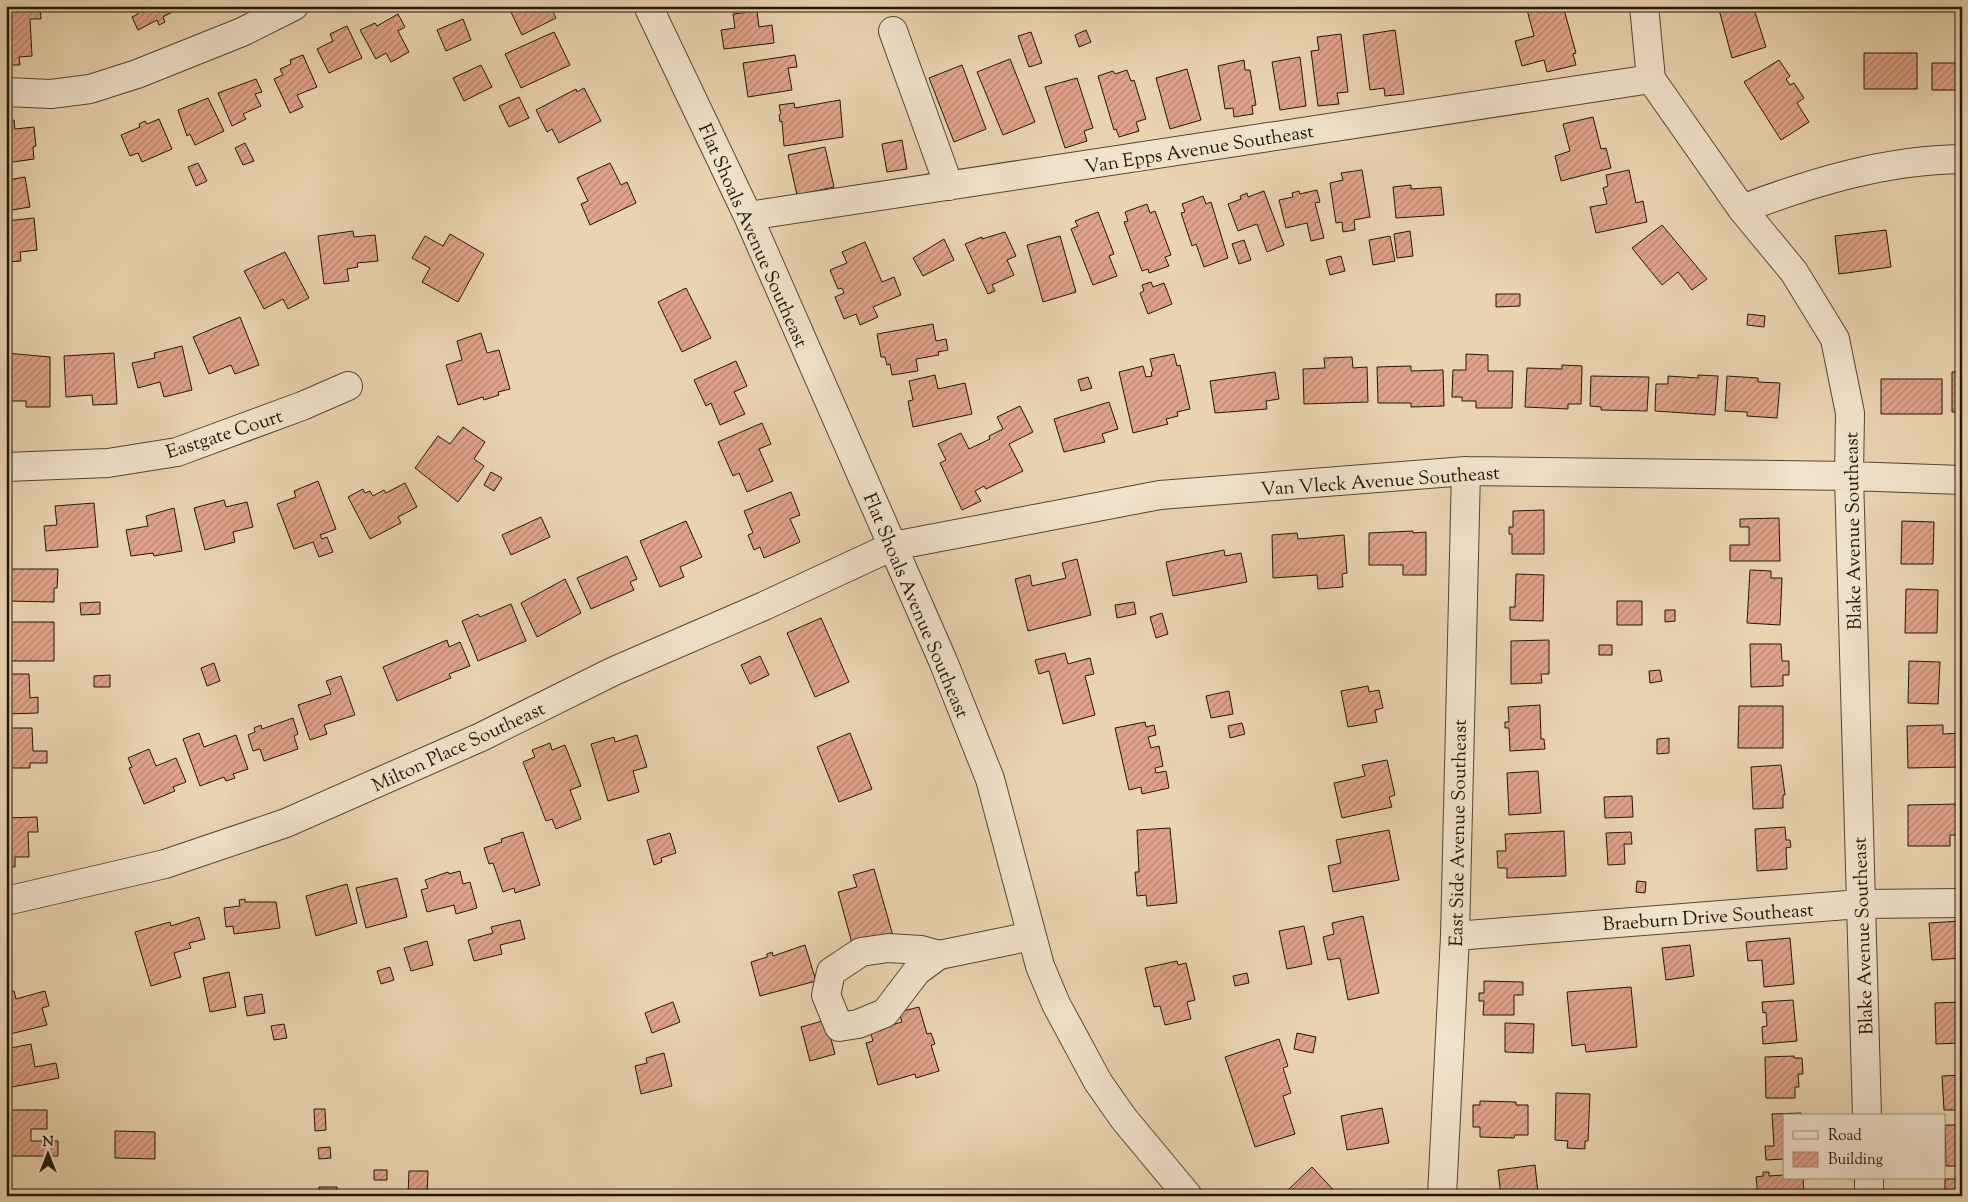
<svg xmlns="http://www.w3.org/2000/svg" width="1968" height="1202" font-family="'Sorts Mill Goudy',serif">
	<style>
		.building { fill: url(#building-hatch); stroke: #211608 }
		.lines { fill: none; stroke-linecap: round; stroke-linejoin: round }
		.minor-casing { stroke: #534632; stroke-width: 30 }
		.minor { stroke: #f1e3cc; stroke-width: 28 }
		.labels { text-anchor: middle; stroke-width: 5; stroke-linejoin: round; paint-order: stroke }
		.street-label { font-size: 19px; fill: #211608; stroke: #f1e3cc }
	</style>
	<defs>
		<pattern id="building-hatch" width="6" height="6" patternUnits="userSpaceOnUse" patternTransform="scale(1.25)"><rect width="6" height="6" fill="#e1a38a"/><path d="M-1 1l2-2M0 6l6-6M5 7l2-2" fill="none" stroke="#b6846f"/></pattern>
	</defs>
	<rect width="100%" height="100%" fill="#ead4b0"/>
	<filter id="stains"><feTurbulence type="fractalNoise" baseFrequency=".004" numOctaves="4"/><feColorMatrix values="0 0 0 0 .2 0 0 0 0 .09 0 0 0 0 .02 0 0 0 .5 -.17"/></filter>
	<radialGradient id="worn" r=".72"><stop offset=".6" stop-color="#630" stop-opacity="0"/><stop offset="1" stop-color="#630" stop-opacity=".3"/></radialGradient>
	<path class="building" d="M40 6 41 19H30L32 56 19 57 20 65H6L8 7Z
		M134 6H172L174 11 163 17 165 22 159 25 157 20 138 30 132 17 138 14Z
		M183 6H197L186 12Z
		M508 6H550L556 18 522 35Z
		M1541 6H1563L1576 53 1573 54 1576 65 1547 72 1544 60 1522 66 1515 41 1534 36 1527 10Z
		M1718 6H1753L1766 47 1732 58Z
		M757 11 759 27 772 25 774 43 724 49 721 30 735 28 733 14Z
		M398 14 405 27 398 31 409 52 391 62 386 53 376 59 360 30 375 23 377 26Z
		M463 19 471 40 446 51 437 30Z
		M347 26 362 58 329 73 317 49 333 41 330 34Z
		M1086 30 1091 42 1079 47 1075 35Z
		M1395 30 1404 94 1385 96 1384 88 1370 90 1363 35Z
		M554 32 570 65 521 88 505 54Z
		M1031 32 1042 63 1029 67 1018 36Z
		M1341 34 1348 92 1337 93 1339 104 1318 106 1311 51 1319 50 1317 37Z
		M1864 53H1917V89H1864Z
		M303 55 317 87 297 95 303 107 290 113 274 79 283 75 280 69 291 64 290 60Z
		M795 55 797 67 788 68 792 90 748 97 743 63Z
		M1300 57 1306 106 1280 110 1272 62Z
		M1010 59 1035 122 1003 135 977 72Z
		M1244 60 1245 70H1250L1256 105 1252 106 1253 114 1234 117 1233 108 1225 109 1218 66Z
		M1779 60 1790 76 1786 79 1790 85 1794 83 1804 98 1797 103 1809 122 1781 140 1744 82Z
		M1932 63H1962V90H1932Z
		M481 65 492 87 464 101 453 78Z
		M962 65 986 129 954 142 929 78Z
		M1187 69 1201 120 1170 129 1156 78Z
		M1127 70 1131 81 1134 80 1146 119 1136 122 1139 131 1119 137 1116 129 1114 130 1098 76 1113 71 1115 74Z
		M1077 78 1093 128 1084 131 1087 141 1065 148 1045 87Z
		M256 79 262 92 255 94 261 106 243 114 246 119 232 126 218 93Z
		M584 88 601 121 559 143 552 129 547 132 536 110 576 89 577 92Z
		M519 97 529 118 509 127 499 106Z
		M208 98 224 131 195 145 190 134 187 136 178 110Z
		M840 100 843 137 784 146 782 121 780 122 779 115 781 114 779 105 794 103 795 108Z
		M1593 117 1601 149 1606 148 1611 168 1561 181 1555 156 1570 151 1563 124Z
		M159 119 172 149 142 162 138 153 130 156 121 135 140 127 139 124 145 121 147 124Z
		M14 120 15 129 34 127 36 146 33 147 34 159 6 163V121Z
		M902 140 907 169 887 172 882 144Z
		M245 143 254 161 243 165 235 148Z
		M825 147 834 187 797 195 788 155Z
		M198 163 207 181 196 186 188 167Z
		M610 163 621 185 627 182 636 203 590 225 581 204 588 201 577 178Z
		M1362 170 1370 217 1354 220 1355 230 1343 232 1342 222 1336 223 1330 183 1343 180 1341 173Z
		M1629 170 1636 203 1643 201 1647 222 1596 233 1590 207 1607 204 1603 188 1608 186 1606 175Z
		M6 173 8 180 25 177 30 207 6 211Z
		M1411 185V189L1441 187 1444 215 1396 218 1393 187Z
		M1317 190 1320 202 1315 203 1324 238 1311 241 1307 223 1286 228 1279 200 1293 197 1292 193 1299 191 1300 194Z
		M1264 191 1284 245 1267 252 1257 224 1238 231 1228 204 1241 199 1240 196 1247 193 1248 197Z
		M1203 196 1206 204 1211 202 1228 258 1204 267 1196 244 1192 246 1181 213 1185 212 1182 204Z
		M1147 204 1150 213 1155 211 1171 255 1165 257 1169 266 1149 273 1148 269 1142 271 1124 222 1128 221 1125 212Z
		M1098 212 1114 254 1109 256 1117 276 1093 285 1071 229 1078 226 1075 221Z
		M34 218 37 250 20 252 21 261 6 262V221Z
		M1662 225 1707 279 1692 290 1678 272 1662 285 1632 248Z
		M1957 226H1962V261H1957Z
		M1886 230 1891 267 1839 274 1835 236Z
		M353 231 354 237 375 235 378 261 357 263 358 267 347 269 349 281 324 284 318 236Z
		M1410 231 1413 256 1397 258 1394 234Z
		M1005 232 1016 256 1007 260 1014 275 992 285 995 291 988 294 965 244 982 237V239Z
		M450 234 484 254 458 302 422 282 430 268 412 258 425 236 443 246Z
		M1060 236 1076 292 1043 302 1027 245Z
		M1390 236 1395 261 1373 265 1369 240Z
		M944 239 954 260 923 276 913 258Z
		M1244 240 1251 260 1239 264 1232 244Z
		M865 242 882 282 894 277 901 295 873 307 878 317 860 325 856 314 844 319 835 297 844 293 842 288 838 289 830 270 847 263 842 252Z
		M285 252 309 298 288 309 283 299 264 309 244 271Z
		M1341 256 1345 271 1330 275 1326 260Z
		M1151 282 1153 287 1164 283 1172 304 1148 314 1140 293 1144 291 1142 285Z
		M686 288 711 338 682 352 658 302Z
		M1496 294H1520V306L1496 307Z
		M1748 314 1765 316 1764 327 1747 325Z
		M240 317 259 365 235 374 231 365 209 374 193 337Z
		M933 324 936 341 946 339 948 350 938 352 939 355 916 359 918 371 892 375 890 364 887 365 885 357H881L877 334Z
		M481 333 487 353 499 350 510 389 498 392 499 395 484 400 483 397 458 405 446 365 462 360 457 341Z
		M182 346 192 390 164 397 160 382 138 388 132 363 155 358 154 353Z
		M6 353 50 357V407H26V401H6Z
		M114 353 117 404 93 405 92 395 66 397 64 356Z
		M1174 354 1177 366 1180 365 1190 409 1177 412 1178 416 1166 419 1168 424 1133 433 1119 372 1143 366 1146 377 1152 376 1151 372 1153 371 1150 359Z
		M1466 354 1488 355V371H1513L1512 408H1476V401H1462V397H1452L1453 370H1466Z
		M1352 357 1353 368 1367 367 1368 402 1304 404 1303 369 1325 368 1324 358Z
		M736 361 747 386 734 392 745 414 720 425 711 403 706 406 694 380Z
		M1562 365 1582 366 1581 404H1568V409L1525 407 1527 368 1562 369Z
		M1411 366V371L1443 370 1444 406 1411 407V403H1378L1377 367Z
		M1275 372 1279 399 1266 401 1267 409 1215 413 1210 381Z
		M1952 372H1962V412H1952Z
		M935 375 938 389 965 383 972 414 913 427 908 401 913 400 909 381Z
		M1698 375 1718 376 1715 415 1655 411 1656 384H1668V376L1698 378Z
		M1591 376 1649 377 1647 411 1601 410V407L1590 406Z
		M1727 376 1758 378V382L1780 383 1777 418 1747 416V412L1725 411Z
		M1088 377 1092 388 1081 391 1078 380Z
		M1881 379H1942V414H1881Z
		M1109 402 1118 429 1102 434 1105 442 1064 452 1054 419Z
		M1020 406 1033 432 1009 444 1023 471 986 489 984 486 975 491 981 501 962 510 940 463 946 460 938 444 961 433 969 449 990 439 989 436 1003 429 997 417Z
		M762 423 771 444 759 449 773 481 747 492 739 473 733 476 718 442Z
		M463 427 485 442 474 459 484 466 458 502 415 468 438 436 450 444Z
		M491 472 502 478 494 491 484 485Z
		M318 481 336 529 320 535 322 539 327 537 333 552 319 557 313 542 294 549 277 504 296 497 294 491Z
		M405 483 417 507 398 517 401 523 370 539 348 497 363 489 365 493 370 491 373 496 384 490 386 493Z
		M791 492 800 515 790 519 800 542 764 558 760 547 754 550 748 535 753 533 744 511Z
		M224 500 226 507 247 502 253 527 233 532 235 542 205 550 194 508Z
		M94 503 98 547 46 551 44 526 57 525 55 506Z
		M174 508 182 551 154 556 153 553 131 556 126 530 148 526 146 516Z
		M1544 510V554H1512V534H1509V527H1513V511Z
		M541 517 550 537 511 555 502 535Z
		M1779 518 1780 561H1730V545H1749V527H1740V519Z
		M686 521 702 557 680 567 684 577 660 587 640 541Z
		M1902 521 1934 522 1933 564H1901Z
		M1413 531V533L1426 532V575H1403V565H1369V533Z
		M1297 533 1298 539 1344 535 1347 573 1342 574 1343 587 1318 589 1317 575 1273 578 1272 535Z
		M1224 550 1225 556 1241 553 1247 582 1173 596 1166 562Z
		M627 556 637 579 630 582 634 590 591 609 577 578Z
		M1077 559 1091 615 1028 631 1015 579 1030 575 1032 586 1066 578 1062 563Z
		M6 569H58L57 588H54V602L7 601Z
		M1750 570 1771 571V578H1782L1780 625 1747 623Z
		M1516 574 1544 575 1543 621 1510 620V607H1515Z
		M565 579 581 613 537 637 521 603Z
		M1906 589 1938 590 1937 633H1905Z
		M1617 601H1642V625H1617Z
		M100 602V614L81 615 80 603Z
		M1134 602 1136 614 1117 618 1115 605Z
		M511 604 526 641 478 661 462 621 478 614 480 617Z
		M1665 610H1675V621L1665 622Z
		M1162 613 1168 634 1156 638 1150 617Z
		M821 618 849 682 815 697 787 633Z
		M6 622H54V661H6Z
		M447 640 449 647 460 642 470 666 449 674 451 678 397 701 383 667Z
		M1549 640V674H1541L1542 683 1511 684V641Z
		M1750 644H1781L1782 661H1789V675H1783V686L1751 687Z
		M1599 645H1612V655H1599Z
		M1065 653 1068 664 1090 658 1094 674 1085 676 1095 715 1063 724 1049 671 1039 674 1035 660Z
		M760 656 769 675 750 684 741 665Z
		M1909 661 1940 662 1938 704 1908 703Z
		M214 663 220 681 207 686 201 668Z
		M1660 670 1662 681 1650 683 1649 671Z
		M6 674H29L30 698 38 697V713L6 714Z
		M110 675V687H94V676Z
		M341 676 355 715 324 725 327 734 310 740 298 705 331 694 326 681Z
		M1368 686 1369 692 1379 690 1383 708 1375 710 1377 722 1348 727 1341 691Z
		M1229 691 1233 714 1211 718 1206 696Z
		M1540 705 1541 739H1544L1545 749 1510 751 1509 728H1505V722H1509L1508 707Z
		M1739 706H1783V748H1738Z
		M293 718 298 734 294 736 298 749 264 761 260 749 253 751 248 735 255 732 254 728 261 725 262 729Z
		M1145 722 1146 727 1154 725 1156 735 1148 737 1151 748 1159 746 1163 766 1155 768 1156 773 1166 771 1169 788 1142 794 1141 787 1129 790 1115 728Z
		M1242 723 1245 734 1230 738 1228 726Z
		M1943 725V734L1962 733V767L1908 768 1907 726Z
		M6 728H32L33 751H47V763H30V768H6Z
		M199 733 204 747 236 735 248 769 233 774 235 778 226 781 224 777 200 786 183 739Z
		M850 733 872 789 839 802 817 747Z
		M637 735 647 767 633 771 639 792 608 801 591 744 614 737 615 742Z
		M1669 738V753L1657 754V739Z
		M550 743 552 750 565 745 581 786 570 790 581 819 556 829 552 819 546 821 523 762 535 757 532 750Z
		M149 749 156 766 176 758 186 782 173 787 175 791 144 804 129 768 132 767 128 758Z
		M1387 760 1395 795 1389 797 1392 807 1342 818 1334 783 1365 776 1362 765Z
		M1781 765 1785 795H1783V808L1753 809 1751 767Z
		M1538 771 1541 813 1509 815 1507 773Z
		M1632 796 1633 817 1605 818 1604 797Z
		M1961 804V835H1950V846H1908V805Z
		M37 817 38 832H28L29 857H15V867H6V818Z
		M1785 827 1786 840H1790L1791 847 1786 848 1787 869 1757 871 1755 829Z
		M1170 828 1177 903 1147 906 1146 895 1137 896 1135 872H1139L1137 830Z
		M1389 830 1399 880 1333 892 1328 866 1341 863 1336 840Z
		M1564 831 1566 876 1507 878V868H1498L1497 851H1506L1505 834Z
		M523 832 540 885 515 893 514 888 503 892 493 863 489 864 484 848 502 842 501 839Z
		M1631 832 1632 844H1624L1625 864 1608 865 1606 833Z
		M670 833 676 853 661 858 662 862 654 865 647 840Z
		M874 869 893 936 853 947 838 892 857 887 853 875Z
		M460 871 463 884 470 882 477 908 456 914 454 905 427 912 421 890 428 888 425 880 448 872 449 874Z
		M397 878 407 917 366 928 356 888Z
		M1637 881 1646 882 1645 893 1636 892Z
		M347 884 357 923 316 936 306 896Z
		M245 899V902H276L280 928 234 934 233 926 226 927 224 908 240 906 239 900Z
		M1363 916 1379 993 1348 1000 1340 958 1328 960 1323 937 1334 934 1332 923Z
		M199 917 205 939 189 943 191 948 174 953 181 977 151 986 135 932 170 922 171 926Z
		M520 920 525 939 500 945 502 954 474 961 468 940 493 933 491 927Z
		M1962 921V958L1932 960 1929 923Z
		M1304 926 1312 964 1287 969 1279 931Z
		M1790 938 1794 984 1764 987 1762 960 1748 961 1746 942Z
		M427 941 433 965 411 971 404 948Z
		M805 945 816 981 760 996 751 962 767 957V954L772 952 773 956Z
		M1690 945 1694 976 1666 980 1662 948Z
		M1177 961 1178 965 1186 963 1195 1000 1187 1002 1191 1019 1165 1025 1160 1006 1154 1007 1145 968Z
		M390 967 394 980 381 984 377 971Z
		M229 972 236 1007 210 1012 203 978Z
		M1247 973 1249 983 1235 986 1233 976Z
		M1484 981 1523 982V995H1514V1015H1483L1484 1001H1479V993H1484Z
		M1631 987 1637 1047 1586 1052 1585 1044 1572 1046 1567 992Z
		M14 991 16 999 45 991 49 1006 42 1008 47 1025 6 1035V993Z
		M262 994 265 1013 247 1016 244 997Z
		M1793 1000 1797 1041 1763 1044 1762 1027 1767 1026 1766 1012 1763 1013 1762 1002Z
		M673 1002 680 1022 652 1033 645 1013Z
		M1962 1002V1043L1936 1044 1935 1003Z
		M919 1007 927 1034 931 1033 935 1044 931 1045 939 1071 916 1078 915 1074 878 1085 866 1043 873 1041 870 1031 902 1022 899 1012Z
		M826 1020 835 1054 810 1061 801 1027Z
		M1505 1023 1534 1024 1533 1053 1505 1052Z
		M284 1024 287 1038 274 1040 271 1026Z
		M1297 1033 1316 1037 1313 1053 1294 1049Z
		M1279 1039 1288 1066 1283 1068 1291 1093 1283 1096 1295 1134 1255 1147 1225 1057Z
		M31 1044 35 1067 56 1063 59 1078 7 1088 6 1049Z
		M664 1053 672 1086 641 1094 635 1066 647 1063 646 1058Z
		M1794 1056V1058H1802L1803 1074H1798L1799 1087H1795V1098H1766L1765 1057Z
		M1962 1075V1110H1944L1942 1076Z
		M1556 1093 1590 1094 1588 1141H1585V1149L1567 1148 1568 1141 1555 1140Z
		M1480 1101 1516 1102V1105H1528V1135H1515L1514 1138 1480 1137V1127H1473V1105H1480Z
		M1382 1108 1389 1143 1347 1150 1341 1116Z
		M314 1109H325L326 1130 315 1131Z
		M6 1110H47V1129H31V1141H58V1156H6Z
		M1801 1113V1116H1784V1159L1766 1160 1765 1146H1774L1772 1114Z
		M1945 1125H1962V1166H1946Z
		M115 1131 155 1132V1159L115 1158Z
		M330 1147 331 1158 319 1159 318 1148Z
		M1535 1165 1538 1193H1535L1536 1196H1501L1498 1170Z
		M1312 1167 1339 1196H1291L1287 1191Z
		M374 1170H387V1180H374Z
		M409 1171H428L427 1196 408 1195Z
		M1763 1172H1769V1176L1784 1175V1178H1803L1804 1196H1758L1756 1177 1763 1176Z
		M1945 1179H1960L1962 1196H1945Z
		M319 1187H337V1196H319Z
		M1004 1190 1006 1196H988Z"/>
	<g class="lines">
		<defs>
			<path id="minor" d="M648 6 748 216 943 661 990 779 1040 966 1056 1004 1098 1082 1124 1119 1188 1196
				M1644 6 1651 79 1742 209 1794 272 1835 339 1850 413 1849 476 1867 1116
				M893 31 949 186
				M6 92 51 94 90 89 137 74 242 32 294 6
				M1742 209C1813 182 1885 160 1962 159
				M748 216 1651 79
				M6 467 108 463 177 452 302 406 348 386
				M6 901 165 864 286 823 481 737 614 671 764 606 893 546 1160 495 1466 471 1849 476 1962 480
				M1455 936 1860 904 1962 903
				M939 955 917 971 885 1013 858 1024 839 1027 826 995 831 972 861 952 888 948 921 950 939 955 1032 936
				M1869 1178V1196
				M1442 1196 1455 936 1466 471"/>
		</defs>
		<use href="#minor" class="minor-casing"/>
		<use href="#minor" class="minor"/>
	</g>
	<g class="labels">
		<g class="street-label">
			<text transform="translate(1199 148) rotate(-9)" y="7">Van Epps Avenue Southeast</text>
			<text transform="translate(754 235) rotate(66)" y="7">Flat Shoals Avenue Southeast</text>
			<text transform="translate(224 433) rotate(-18)" y="7">Eastgate Court</text>
			<text transform="translate(1380 480) rotate(-4)" y="7">Van Vleck Avenue Southeast</text>
			<text transform="translate(1852 531) rotate(-91)" y="7">Blake Avenue Southeast</text>
			<text transform="translate(917 605) rotate(67)" y="7">Flat Shoals Avenue Southeast</text>
			<text transform="translate(458 746) rotate(-25)" y="7">Milton Place Southeast</text>
			<text transform="translate(1457 833) rotate(-89)" y="7">East Side Avenue Southeast</text>
			<text transform="translate(1708 916) rotate(-4)" y="7">Braeburn Drive Southeast</text>
			<text transform="translate(1862 936) rotate(-92)" y="7">Blake Avenue Southeast</text>
		</g>
	</g>
	<rect width="1968" height="1202" fill="none" stroke="#ead4b0" stroke-width="25"/>
	<rect x="8" y="8" width="1953" height="1187" fill="none" stroke="#211608" stroke-width="2.5"/>
	<rect x="12" y="12" width="1943" height="1177" fill="none" stroke="#211608"/>
	<rect x="1783" y="1114" width="162" height="65" fill="#f1e3cc" stroke="#9e917e"/>
	<rect x="1793" y="1131" width="25" height="8" fill="#f1e3cc" stroke="#9e917e"/>
	<text x="1828" y="1140" font-size="15" fill="#211608">Road</text>
	<rect x="1793" y="1152" width="25" height="15" fill="url(#building-hatch)" stroke="#9e917e"/>
	<text x="1828" y="1164" font-size="15" fill="#211608">Building</text>
	<g transform="translate(48 1154)" stroke="#f1e3cc" stroke-width="4" paint-order="stroke">
	<path d="M0-4L9 19L0 12L-9 19Z" fill="#211608"/>
	<text y="-8" font-size="14" font-weight="bold" text-anchor="middle" fill="#211608">N</text>
	</g>
	<rect width="100%" height="100%" filter="url(#stains)"/>
	<rect width="100%" height="100%" fill="url(#worn)"/>
</svg>
